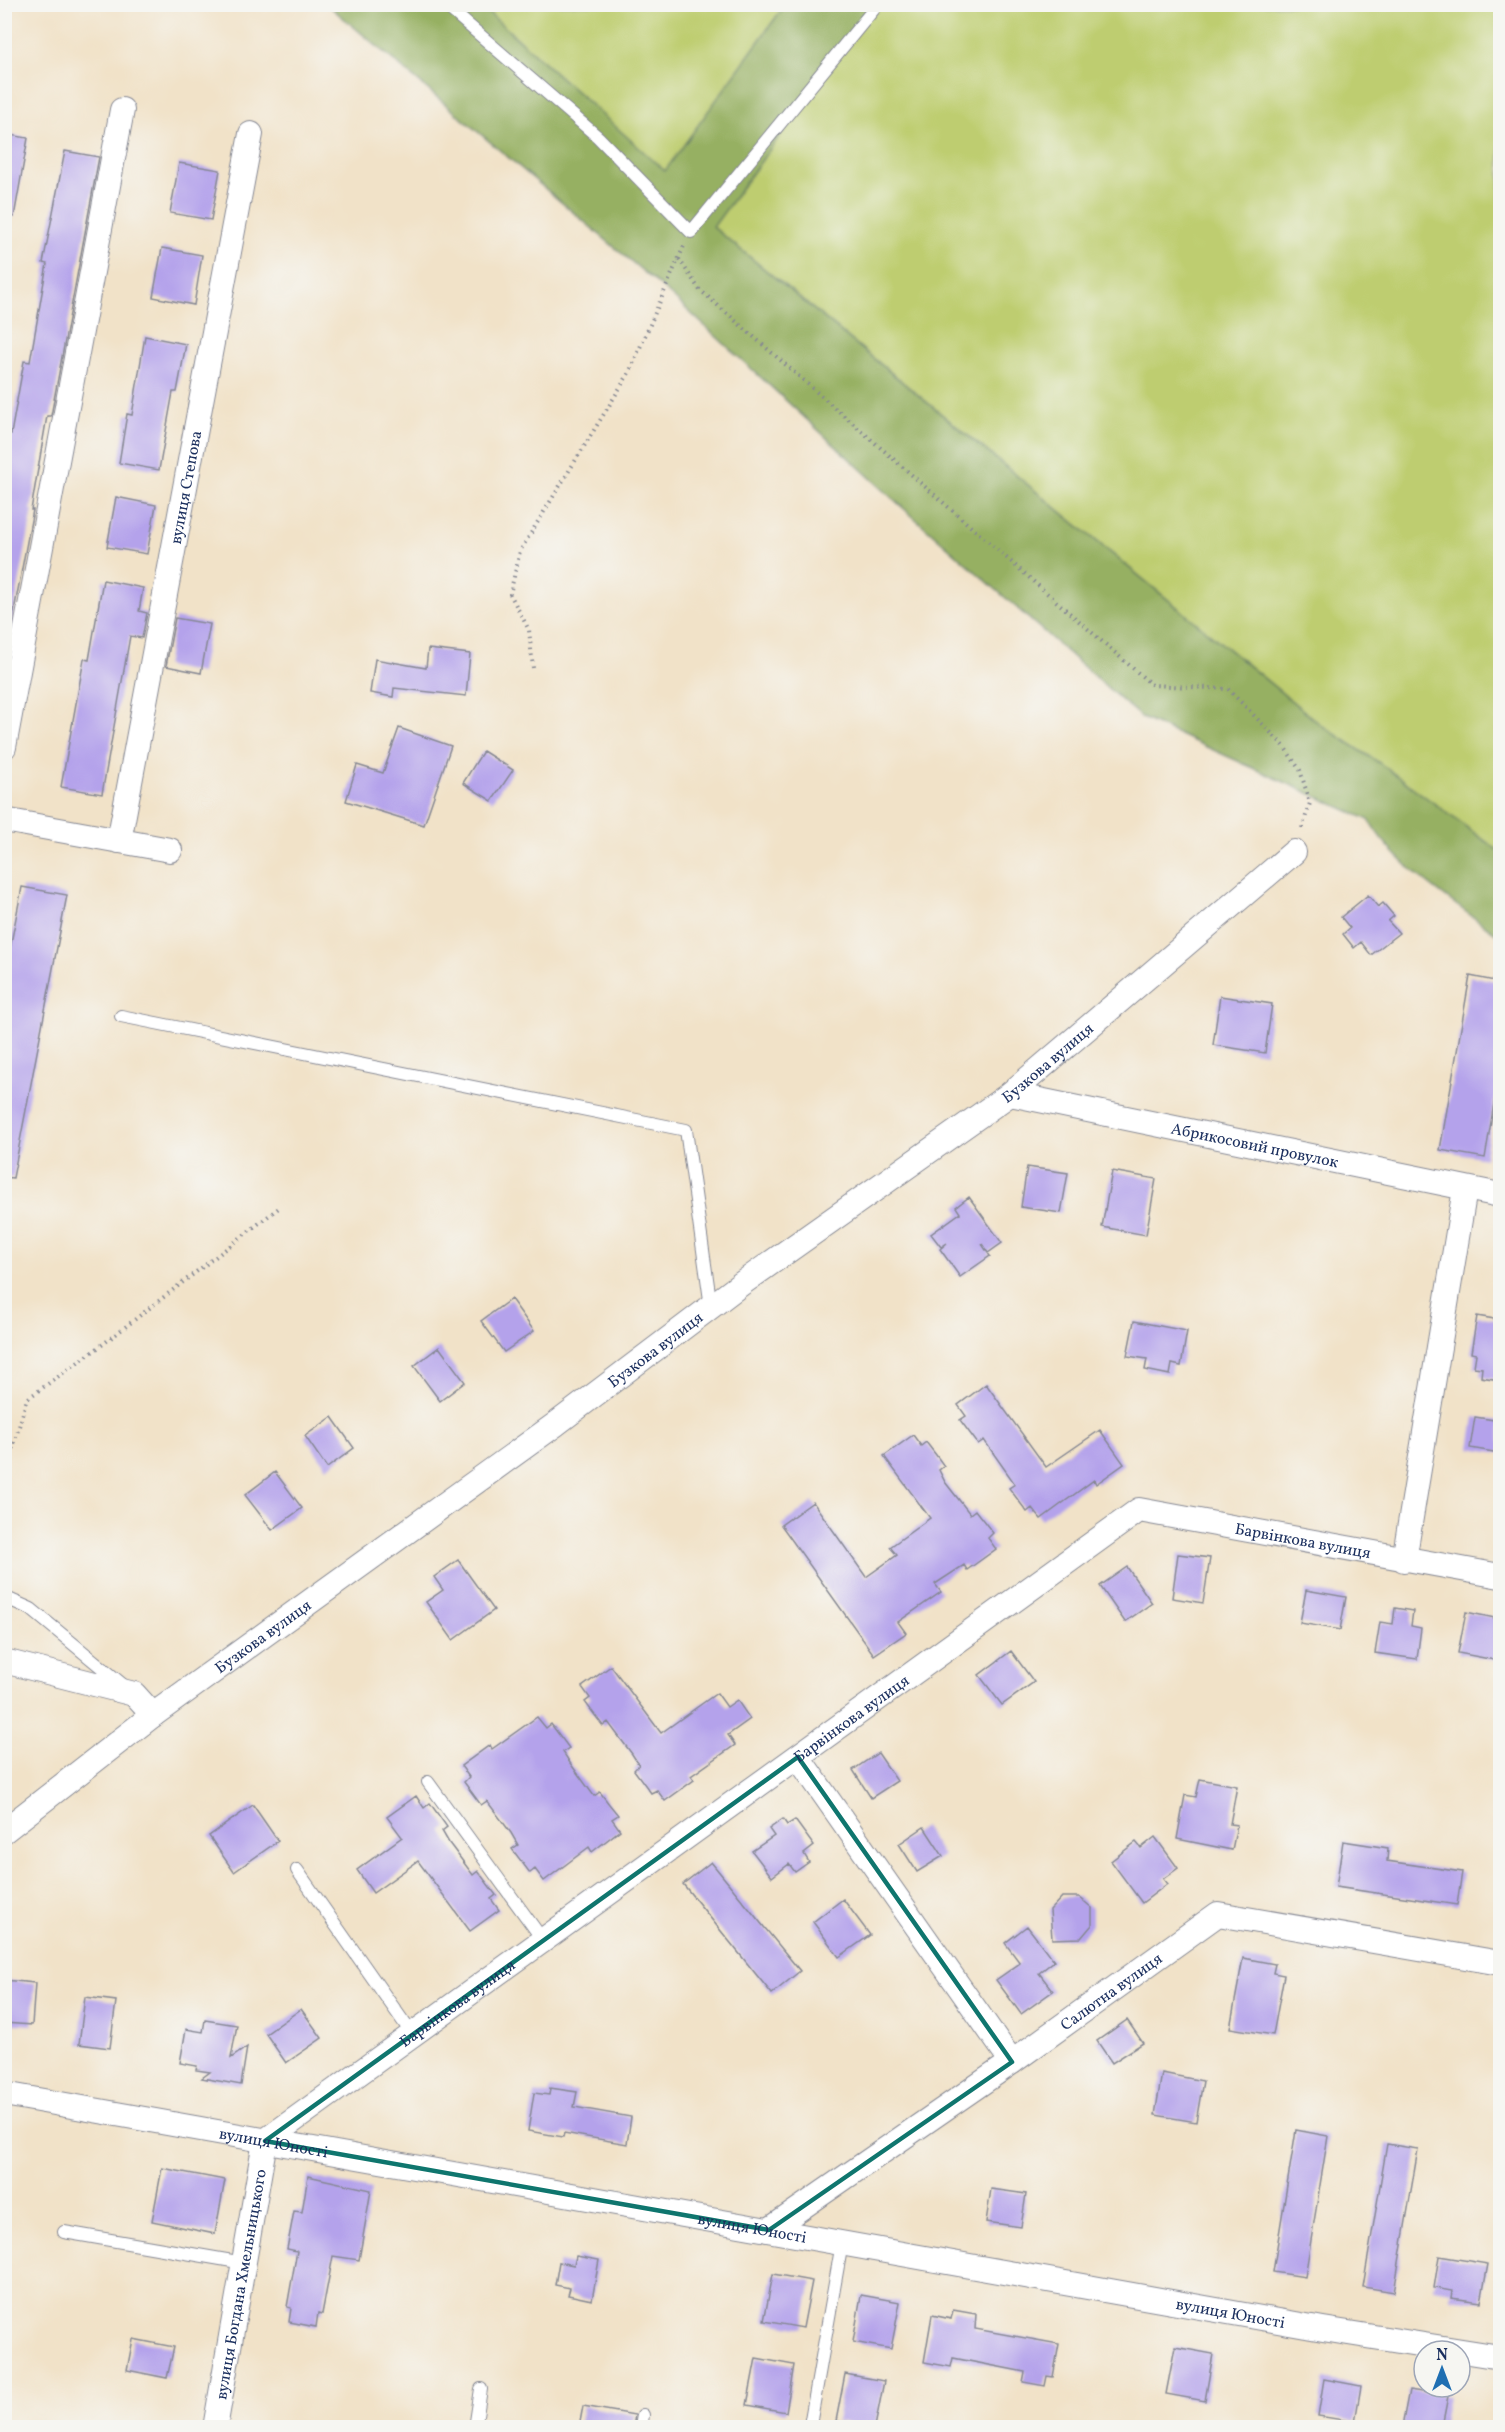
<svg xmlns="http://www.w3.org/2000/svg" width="1505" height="2432" font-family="Vollkorn,serif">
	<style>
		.green { fill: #becd6f; stroke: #6c7e66; stroke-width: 1.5 }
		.forest { fill: #96b062; stroke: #587060; stroke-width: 1.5 }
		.building { fill: #b4a2eb }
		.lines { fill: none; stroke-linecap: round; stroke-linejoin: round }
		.service-casing { stroke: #868893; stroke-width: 14 }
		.minor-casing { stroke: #868893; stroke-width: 26 }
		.path { stroke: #868893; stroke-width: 4; stroke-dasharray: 1.5 4.5; stroke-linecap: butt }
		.service { stroke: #fff; stroke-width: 12 }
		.minor { stroke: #fff; stroke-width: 24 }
		.marked { fill: none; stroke: #0f766e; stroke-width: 4.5; stroke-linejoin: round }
		.labels { text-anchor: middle; stroke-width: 4.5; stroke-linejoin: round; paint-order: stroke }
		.street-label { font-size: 16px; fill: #1b2f5e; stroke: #f6f6f2 }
	</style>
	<rect width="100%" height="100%" fill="#f6f6f2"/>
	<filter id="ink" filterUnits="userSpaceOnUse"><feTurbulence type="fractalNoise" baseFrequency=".0167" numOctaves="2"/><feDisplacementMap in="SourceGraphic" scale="12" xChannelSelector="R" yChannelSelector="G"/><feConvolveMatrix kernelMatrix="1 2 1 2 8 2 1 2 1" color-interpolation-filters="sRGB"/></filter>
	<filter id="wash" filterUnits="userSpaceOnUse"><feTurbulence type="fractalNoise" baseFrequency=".008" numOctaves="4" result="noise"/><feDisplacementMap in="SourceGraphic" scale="24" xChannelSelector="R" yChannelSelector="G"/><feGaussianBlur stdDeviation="1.35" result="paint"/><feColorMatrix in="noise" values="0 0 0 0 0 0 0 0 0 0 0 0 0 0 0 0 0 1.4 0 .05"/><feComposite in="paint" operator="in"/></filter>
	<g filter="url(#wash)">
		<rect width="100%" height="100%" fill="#f1e2c8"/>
		<path class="green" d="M480 5H785L665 172Z
			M875 5H1500V852L1378 762 1321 725 713 227Z"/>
		<path class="forest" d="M328 5H480L665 171 785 5H875L713 227 1321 725 1378 762 1500 852V936C1458 906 1394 865 1369 820L1142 718 901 506 671 295Z"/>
		<g id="blocks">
			<path class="building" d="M4 134 28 138 14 217 4 216Z
				M65 151 99 157 51 416H47L31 510H33L4 664V433L11 434 24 361 30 362 47 264 43 263Z
				M179 163 220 170 211 220 170 213Z
				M162 248 202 255 194 305 153 297Z
				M145 336 186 344 177 392H173L159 470 119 463 127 414 132 415Z
				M116 497 156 505 147 554 107 547Z
				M103 580 143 588 139 611 147 613 142 638 130 636 102 794 61 787 84 659 89 660Z
				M175 618 210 624 201 673 166 666Z
				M428 649 470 654 466 696 394 688 393 697 370 693 375 659 426 668Z
				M399 728 451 746 424 825 346 801 357 765 383 773Z
				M483 751 513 770 492 801 463 783Z
				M22 887 67 895 13 1178 4 1177V979Z
				M1368 895 1378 907 1383 903 1394 916 1388 921 1399 933 1371 955 1361 942 1354 948 1343 934 1350 928 1341 917Z
				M1470 976 1500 982V1067L1485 1158 1440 1150Z
				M1220 996 1272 1004 1265 1053 1213 1045Z
				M1027 1167 1068 1173 1061 1213 1021 1207Z
				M1112 1171 1156 1179 1146 1235 1102 1227Z
				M969 1197 1002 1243 988 1253 982 1244 990 1256 960 1277 940 1249 947 1243 941 1247 931 1234 960 1213 956 1207Z
				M511 1299 534 1331 504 1352 481 1321Z
				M1477 1316 1500 1320V1380L1481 1377 1482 1368 1474 1367 1476 1354 1471 1353Z
				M1134 1321 1187 1331 1181 1366 1172 1364 1170 1375 1145 1370 1147 1359 1127 1356Z
				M439 1347 465 1382 440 1401 414 1366Z
				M986 1384 1046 1467 1100 1430 1124 1464 1096 1484 1094 1480 1041 1519 1032 1508 1027 1512 1009 1488 1015 1484 984 1440 978 1444 960 1420 966 1416 958 1405Z
				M332 1417 354 1448 327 1468 305 1436Z
				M1475 1417 1500 1421V1453L1470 1448Z
				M913 1435 921 1446 926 1442 936 1455 944 1466 939 1470 945 1482 970 1514 975 1510 993 1533 988 1538 996 1549 967 1570 964 1565 935 1584 941 1592 898 1622 906 1633 874 1655 781 1525 813 1502 866 1577 897 1555 890 1547 930 1518 884 1456Z
				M275 1472 302 1508 272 1530 245 1495Z
				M1178 1554 1210 1558 1203 1603 1172 1598Z
				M458 1560 494 1610 453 1640 426 1602 443 1590 434 1577Z
				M1127 1567 1152 1603 1125 1622 1100 1586Z
				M1306 1590 1346 1597 1340 1630 1300 1623Z
				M1395 1608 1413 1611 1411 1626 1421 1628 1417 1659 1375 1653 1380 1622 1393 1624Z
				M1466 1612 1500 1619V1661L1458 1653Z
				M1011 1651 1034 1682 1002 1705 979 1675Z
				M611 1666 661 1733 717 1693 727 1707 737 1700 750 1719 728 1735 735 1745 691 1776 694 1780 665 1801 657 1790 651 1793 634 1770 639 1765 632 1754 608 1722 603 1726 585 1702 590 1698 582 1687Z
				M537 1717 546 1728 551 1724 569 1748 563 1752 570 1763 594 1796 600 1792 609 1804 618 1815 612 1819 620 1830 592 1852 589 1847 544 1881 535 1869 530 1873 512 1849 518 1845 511 1833 487 1801 481 1805 464 1782 469 1777 461 1766 490 1745 492 1749Z
				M878 1753 897 1781 871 1798 853 1770Z
				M1200 1779 1237 1786 1230 1824 1237 1825 1232 1850 1177 1839 1185 1795 1196 1797Z
				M416 1796 424 1808 430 1803 447 1827 442 1831 449 1843 473 1875 478 1871 496 1895 491 1899 499 1910 470 1931 418 1861 373 1893 357 1870 402 1837 387 1817Z
				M253 1805 278 1841 234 1872 209 1836Z
				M783 1819 787 1825 795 1820 814 1846 804 1854 809 1862 795 1872 789 1864 772 1877 752 1851 774 1836 769 1829Z
				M924 1827 943 1856 917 1872 899 1844Z
				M1155 1837 1178 1868 1163 1879 1167 1884 1142 1903 1111 1861 1136 1842 1141 1848Z
				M1343 1841 1388 1848 1387 1861 1462 1872 1457 1905 1336 1887Z
				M711 1862 800 1971 772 1994 683 1884Z
				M1062 1897H1079L1092 1908V1925L1081 1938 1052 1939 1050 1910Z
				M843 1899 870 1935 839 1957 813 1922Z
				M1027 1926 1054 1961 1039 1973 1053 1991 1021 2014 996 1980 1020 1963 1005 1943Z
				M1243 1958 1275 1964 1273 1973 1284 1975 1273 2035 1230 2028Z
				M4 1980 35 1983 32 2025 4 2023Z
				M85 1997 116 2001 110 2048 79 2044Z
				M301 2009 322 2038 286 2063 266 2034Z
				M205 2020 237 2025 231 2058 247 2047 241 2085 202 2078 210 2072 196 2070 197 2066 180 2063 186 2029 203 2032Z
				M1127 2020 1143 2043 1112 2063 1097 2041Z
				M1162 2073 1203 2081 1196 2122 1155 2115Z
				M550 2088 577 2092 574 2107 631 2117 627 2144 564 2133 563 2137 528 2131 534 2093 549 2095Z
				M1296 2130 1328 2136 1305 2277 1273 2272Z
				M1387 2144 1418 2149 1394 2292 1363 2287Z
				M162 2168 225 2180 215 2234 152 2221Z
				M308 2176 371 2190 359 2260 333 2256 322 2314 318 2313 316 2327 289 2322 291 2308 287 2307 297 2251 287 2249 294 2211 302 2212Z
				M991 2189 1026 2194 1021 2227 986 2222Z
				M576 2256 599 2260 592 2300 568 2295 570 2288 555 2285 559 2262 574 2265Z
				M1439 2256 1488 2264 1481 2302 1451 2298 1452 2291 1434 2288Z
				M773 2274 812 2281 803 2328 764 2321Z
				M861 2295 900 2302 891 2349 853 2342Z
				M953 2310 976 2314 975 2329 1059 2344 1053 2377 1047 2376 1045 2386 1023 2382 1025 2372 953 2358 951 2367 924 2362 932 2315 951 2319Z
				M133 2339 174 2347 167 2378 127 2370Z
				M1175 2347 1213 2354 1205 2401 1166 2394Z
				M756 2358 794 2365 786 2412 747 2405Z
				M845 2374 884 2381 875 2427 836 2421Z
				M1324 2379 1361 2386 1355 2422 1318 2416Z
				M1409 2390 1448 2396 1442 2427H1402Z
				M583 2406 635 2415 633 2427H579Z"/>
		</g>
	</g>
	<g filter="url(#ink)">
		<use href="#blocks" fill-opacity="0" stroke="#868893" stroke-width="1.5"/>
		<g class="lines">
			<defs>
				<path id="service" d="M444 4 598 137 691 232 878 4
					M121 1016 686 1130 711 1307
					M4 1597 31 1609 123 1685
					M428 1782 543 1940
					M297 1870 412 2034
					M64 2232 244 2263
					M810 2425 842 2243
					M475 2428 481 2389
					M641 2428 643 2415"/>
				<g id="minor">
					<path d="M4 747 122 110"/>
					<path d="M4 820 170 850"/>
					<path id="s1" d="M119 841 251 134"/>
					<path id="s2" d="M1010 1094 1500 1195"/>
					<path d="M1404 1560 1465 1189"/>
					<path d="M4 1661 134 1694 153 1715"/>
					<path d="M798 1757 1012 2062"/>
					<path id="s3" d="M4 1831 153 1715 556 1424 741 1284 1010 1094 1294 852"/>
					<path id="s4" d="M4 2094 1323 2329 1500 2357"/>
					<path id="s5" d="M769 2230 1012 2062 1218 1914 1500 1963"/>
					<path id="s6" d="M215 2428 265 2141 1139 1510 1500 1576"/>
				</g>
			</defs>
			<use href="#service" class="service-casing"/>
			<use href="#minor" class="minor-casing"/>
			<path class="path" d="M679 259 699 289 1152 685 1228 689 1283 745 1300 770 1310 803 1301 831
				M533 668 529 630 510 594 520 551 629 373 684 246
				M4 1478 27 1399 98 1348 280 1207"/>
			<use href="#service" class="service"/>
			<use href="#minor" class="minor"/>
		</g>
	</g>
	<path class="marked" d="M798 1757 1012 2062 769 2230 265 2141Z"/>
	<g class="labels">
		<g class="street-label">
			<text dy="6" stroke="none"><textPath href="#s1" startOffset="360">вулиця Степова</textPath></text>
			<text dy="6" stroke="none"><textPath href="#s3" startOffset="1296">Бузкова вулиця</textPath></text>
			<text dy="6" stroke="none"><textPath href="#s2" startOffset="250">Абрикосовий провулок</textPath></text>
			<text dy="6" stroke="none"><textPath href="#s3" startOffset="810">Бузкова вулиця</textPath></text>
			<text dy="6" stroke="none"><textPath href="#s6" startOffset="1536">Барвінкова вулиця</textPath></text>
			<text dy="6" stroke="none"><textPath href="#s3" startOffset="324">Бузкова вулиця</textPath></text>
			<text dy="6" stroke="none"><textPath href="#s6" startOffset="1014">Барвінкова вулиця</textPath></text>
			<text dy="6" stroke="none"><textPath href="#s5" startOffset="417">Салютна вулиця</textPath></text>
			<text dy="6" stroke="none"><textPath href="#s6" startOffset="528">Барвінкова вулиця</textPath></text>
			<text dy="6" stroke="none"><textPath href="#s4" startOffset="274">вулиця Юності</textPath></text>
			<text dy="6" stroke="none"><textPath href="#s4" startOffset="760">вулиця Юності</textPath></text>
			<text dy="6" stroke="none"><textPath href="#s6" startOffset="146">вулиця Богдана Хмельницького</textPath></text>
			<text dy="6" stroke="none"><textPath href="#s4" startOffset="1246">вулиця Юності</textPath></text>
		</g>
	</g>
	<rect width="1505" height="2432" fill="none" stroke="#f6f6f2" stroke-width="24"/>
	<g transform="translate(1442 2369)"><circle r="28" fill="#f6f6f2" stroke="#9ea6b7" stroke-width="1.5"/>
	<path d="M0-4.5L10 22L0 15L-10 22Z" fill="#1f6fb2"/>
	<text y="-9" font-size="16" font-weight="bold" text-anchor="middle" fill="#1b2f5e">N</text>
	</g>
</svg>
